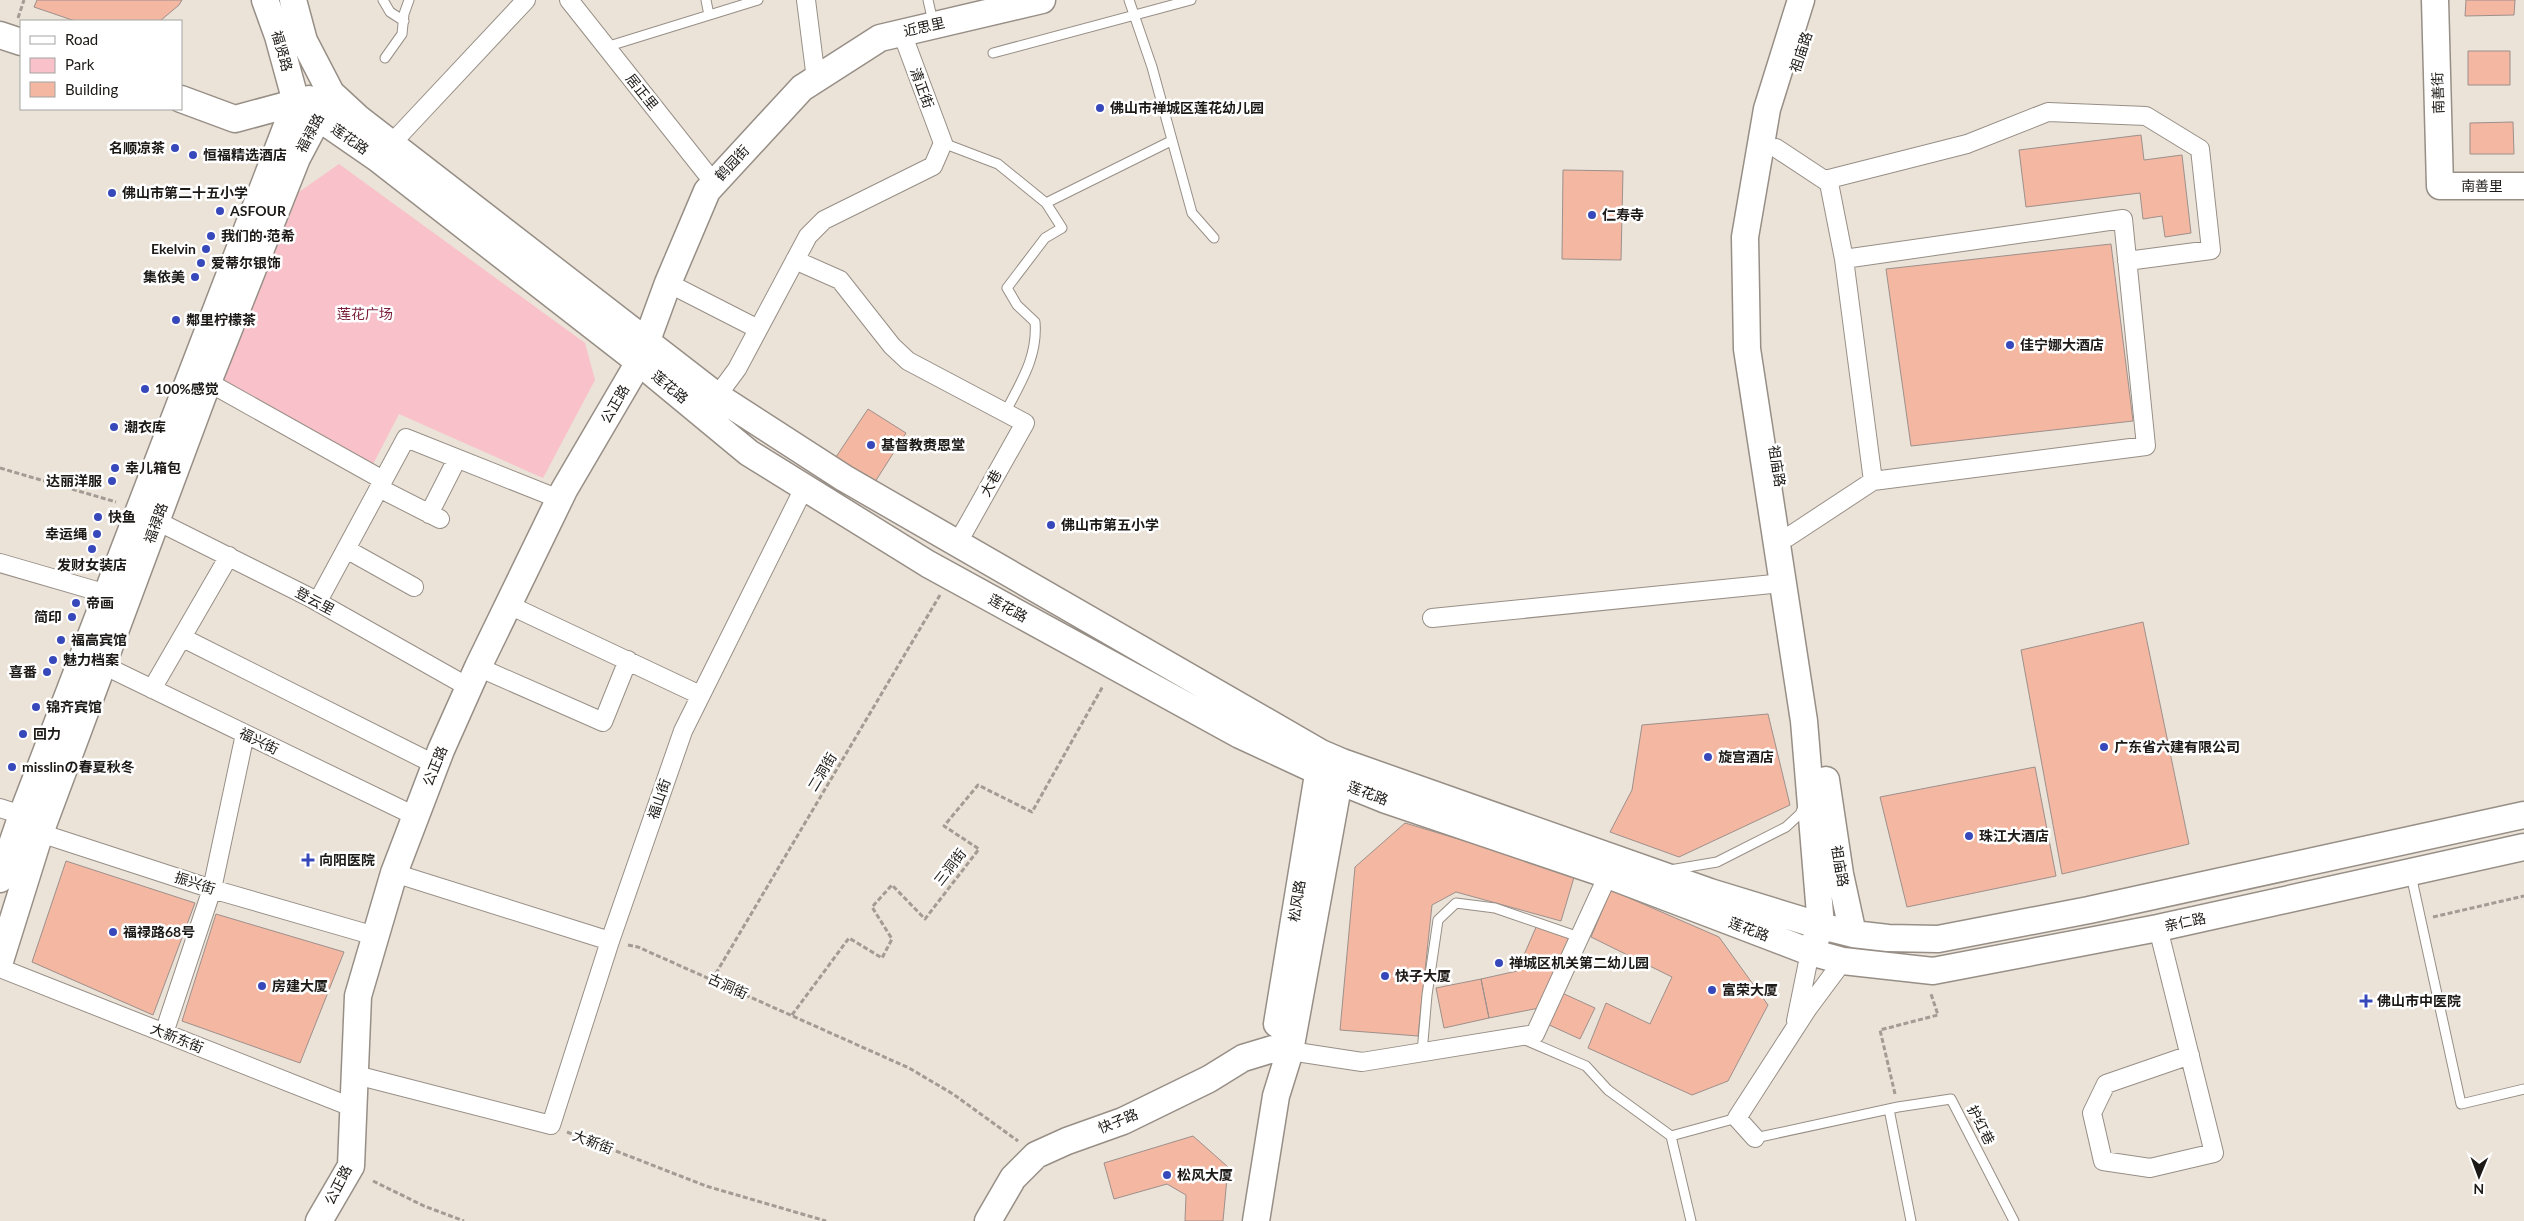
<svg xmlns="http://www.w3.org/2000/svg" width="2524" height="1221" font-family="Lato,'Noto Sans SC','Noto Sans JP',sans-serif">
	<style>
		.green { fill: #f9c1ca }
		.building { fill: #f4b7a2; stroke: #9d908b }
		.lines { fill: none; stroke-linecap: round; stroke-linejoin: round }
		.lane-casing { stroke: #978f86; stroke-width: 11 }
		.street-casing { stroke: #978f86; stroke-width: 20 }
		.secondary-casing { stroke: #978f86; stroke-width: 29 }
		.path { stroke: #a39c94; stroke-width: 3; stroke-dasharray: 5 2.5; stroke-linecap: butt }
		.lane { stroke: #fff; stroke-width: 9 }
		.street { stroke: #fff; stroke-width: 18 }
		.secondary { stroke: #fff; stroke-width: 26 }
		.poi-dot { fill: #3748ba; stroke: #fff; stroke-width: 2 }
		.labels { text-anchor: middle; stroke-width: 5; stroke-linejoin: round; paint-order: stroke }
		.street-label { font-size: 14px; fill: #1c1916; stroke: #fff }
		.poi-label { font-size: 14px; font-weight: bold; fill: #1c1916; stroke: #fff; text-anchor: start }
		.park-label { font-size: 14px; fill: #791c38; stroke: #fff }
	</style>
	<rect width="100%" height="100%" fill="#ebe2d8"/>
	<path class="green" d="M339 164 585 343 595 380 543 478 399 414 371 468 221 386 299 192Z"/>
	<path class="building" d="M37 0H182L179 5 160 21H75L34 7Z
		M2466 0H2515L2514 15 2465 16Z
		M2468 51H2510V85H2468Z
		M2513 122 2514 154H2470V123Z
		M2141 135 2144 160 2182 155 2191 233 2165 237 2162 216 2143 219 2140 193 2026 207 2019 150Z
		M1563 170 1623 171 1621 260 1562 259Z
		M2111 244 2133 421 1911 446 1886 269Z
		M868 409 906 433 875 482 836 457Z
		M2143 622 2189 844 2062 874 2021 650Z
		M1768 714 1790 805 1679 857 1610 832 1632 790 1642 725Z
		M2035 767 2056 876 1907 907 1880 797Z
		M1405 823 1575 874 1561 921 1456 892 1432 905 1418 1036 1340 1030 1355 867Z
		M66 861 195 903 153 1015 32 962Z
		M1611 890 1719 937 1768 1005 1728 1081 1692 1095 1588 1048 1606 1003 1650 1024 1672 977 1591 937Z
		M216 914 344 952 300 1063 182 1021Z
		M1537 925 1570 937 1539 1008 1489 1018 1481 979 1517 971Z
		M1481 979 1489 1018 1444 1028 1436 988Z
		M1562 993 1595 1008 1580 1039 1547 1024Z
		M1193 1136 1228 1167 1223 1221H1185L1186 1195 1167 1184 1114 1199 1104 1163Z"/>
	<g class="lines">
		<defs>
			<path id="lane" d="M383 0 390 12 404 21
				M706 0 709 15
				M928 0 933 22
				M1129 0 1152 67 1192 213 1214 238
				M606 47 758 0
				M993 53 1191 0
				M385 58 402 34 404 14 409 0
				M943 143 998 164 1046 203 1062 228 1045 238 1007 288 1017 305 1035 322C1038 356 1021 382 1006 411
				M1046 203 1171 141
				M1670 870 1717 862 1786 827 1800 814 1804 805
				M2411 875 2461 1104 2524 1089
				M1523 1039 1586 1066 1608 1090 1671 1136 1737 1118
				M1422 1053 1427 995 1438 920 1456 903 1495 908 1579 937
				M1889 1109 1911 1221
				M1671 1136 1691 1221
				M1755 1138 1898 1107 1951 1099 2014 1221"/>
			<path id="street" d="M569 0 714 183
				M806 0 816 79
				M392 143 526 0
				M1776 148 1829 183 1844 259 2123 219 2146 446 1873 481 1788 537
				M1825 180 1967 144 2048 112 2146 116 2200 149 2211 250 2127 261
				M1844 259 1873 481
				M795 260 840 280 892 346 908 361 1025 423 957 544
				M668 283 758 329
				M208 382 383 480
				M717 396 737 369 808 236 824 220 933 166 943 143 902 33
				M379 488 440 519
				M429 514 457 459
				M157 521 309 597 470 688
				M346 549 414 587
				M0 563 107 594
				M318 601 406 438 559 499
				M509 605 700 695
				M1432 618 1783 583
				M183 638 436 765
				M103 665 415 816
				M478 667 603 722 628 660
				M152 689 229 556
				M0 808 22 815 40 833 212 889 375 936
				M394 873 610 941
				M2158 928 2214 1153 2150 1168 2103 1161 2092 1113 2106 1084 2190 1055
				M0 968 354 1108
				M1796 1021 1810 952
				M164 1033 212 889 245 734
				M1290 1051 1362 1062 1535 1034 1608 875
				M356 1075 551 1125 610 941 683 731 804 488
				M1755 1138 1737 1118 1808 1008 1843 961"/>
			<path id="secondary" d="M265 0 278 36 296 102
				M293 0 304 41 331 93 358 118 717 396 844 478 1321 753 1342 762 1710 892 1821 926 1853 934 1888 938 1938 939 2089 910 2524 815
				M1801 0 1767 109 1745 237 1747 349 1804 721 1821 926 1815 941
				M2435 0 2440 186H2524
				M0 35 21 42
				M181 99 235 119 309 99
				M296 102 377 158 639 362 749 453 928 564 1240 735 1339 781 1386 800 1608 875 1810 952 1843 961 1933 971 2158 928 2524 847
				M1826 780 1840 874 1853 934
				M0 879 22 815 296 102
				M0 961 40 833 208 382 297 158 326 103
				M1277 1024 1321 756
				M319 1221 351 1166 358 996 394 873 441 750 478 667 564 490 639 362 668 283 707 191 802 88 880 38 1042 0
				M988 1221 1013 1178 1036 1155 1067 1141 1123 1121 1209 1079 1243 1058 1273 1049 1290 1051
				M1256 1221 1276 1096 1290 1051 1342 765"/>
		</defs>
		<use href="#lane" class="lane-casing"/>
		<use href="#street" class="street-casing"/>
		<use href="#secondary" class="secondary-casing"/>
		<path class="path" d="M18 18 24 0
			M0 468 116 502
			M2433 917 2524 896
			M628 945 638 947 909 1068 953 1094 1018 1141
			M712 980 940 595
			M792 1015 849 938 882 958 892 939 872 907 892 885 925 919 979 849 944 826 978 785 1032 812 1103 686
			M1895 1094 1880 1030 1938 1015 1931 994
			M567 1132 706 1186 826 1221
			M373 1181 424 1206 464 1221"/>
		<use href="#lane" class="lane"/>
		<use href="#street" class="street"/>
		<use href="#secondary" class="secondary"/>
	</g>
	<g class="poi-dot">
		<circle cx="1100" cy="108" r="5"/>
		<circle cx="175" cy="148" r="5"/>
		<circle cx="193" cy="155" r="5"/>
		<circle cx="112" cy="193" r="5"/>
		<circle cx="220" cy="211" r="5"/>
		<circle cx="1592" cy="215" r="5"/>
		<circle cx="211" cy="236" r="5"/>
		<circle cx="206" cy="249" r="5"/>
		<circle cx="201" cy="263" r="5"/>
		<circle cx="195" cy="277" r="5"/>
		<circle cx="176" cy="320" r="5"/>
		<circle cx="2010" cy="345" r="5"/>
		<circle cx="145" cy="389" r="5"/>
		<circle cx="114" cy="427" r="5"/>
		<circle cx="871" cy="445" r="5"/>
		<circle cx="115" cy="468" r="5"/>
		<circle cx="112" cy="481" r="5"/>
		<circle cx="98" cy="517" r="5"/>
		<circle cx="1051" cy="525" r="5"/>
		<circle cx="97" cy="534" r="5"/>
		<circle cx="92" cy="549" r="5"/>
		<circle cx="76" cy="603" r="5"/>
		<circle cx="72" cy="617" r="5"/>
		<circle cx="61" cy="640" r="5"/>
		<circle cx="53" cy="660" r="5"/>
		<circle cx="47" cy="672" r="5"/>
		<circle cx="36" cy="707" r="5"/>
		<circle cx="23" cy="734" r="5"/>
		<circle cx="2104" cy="747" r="5"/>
		<circle cx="1708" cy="757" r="5"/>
		<circle cx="12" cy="767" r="5"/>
		<circle cx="1969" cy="836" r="5"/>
		<path d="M305.5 852.5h5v5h5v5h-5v5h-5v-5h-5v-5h5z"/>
		<circle cx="113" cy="932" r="5"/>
		<circle cx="1499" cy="963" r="5"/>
		<circle cx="1385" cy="976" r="5"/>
		<circle cx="262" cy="986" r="5"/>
		<circle cx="1712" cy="990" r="5"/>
		<path d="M2363.5 993.5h5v5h5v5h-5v5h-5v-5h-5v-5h5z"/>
		<circle cx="1167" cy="1175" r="5"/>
	</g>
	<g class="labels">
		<g class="street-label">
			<text transform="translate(924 27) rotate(-13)" y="5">近思里</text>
			<text transform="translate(282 51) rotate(74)" y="5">福贤路</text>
			<text transform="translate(1801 52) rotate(-72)" y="5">祖庙路</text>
			<text transform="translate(922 88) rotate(70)" y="5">清正街</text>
			<text transform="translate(642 92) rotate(51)" y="5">居正里</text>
			<text transform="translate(2438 93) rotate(-92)" y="5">南善街</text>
			<text transform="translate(310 133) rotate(-62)" y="5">福禄路</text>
			<text transform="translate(350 139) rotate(35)" y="5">莲花路</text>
			<text transform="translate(732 163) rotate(-47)" y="5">鹤园街</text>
			<text x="2482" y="191">南善里</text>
			<text transform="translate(670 387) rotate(40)" y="5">莲花路</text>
			<text transform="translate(615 404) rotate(-60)" y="5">公正路</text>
			<text transform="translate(1777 466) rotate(81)" y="5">祖庙路</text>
			<text transform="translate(991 483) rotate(-61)" y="5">大巷</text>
			<text transform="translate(156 523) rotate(-70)" y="5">福禄路</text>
			<text transform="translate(315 601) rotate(28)" y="5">登云里</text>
			<text transform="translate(1008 608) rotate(29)" y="5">莲花路</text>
			<text transform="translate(259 741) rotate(26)" y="5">福兴街</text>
			<text transform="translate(435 766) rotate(-68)" y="5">公正路</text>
			<text transform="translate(822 772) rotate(-59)" y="5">二洞街</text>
			<text transform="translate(1368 793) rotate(21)" y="5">莲花路</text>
			<text transform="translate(659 799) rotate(-71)" y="5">福山街</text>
			<text transform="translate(1840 866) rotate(80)" y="5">祖庙路</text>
			<text transform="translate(950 867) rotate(-52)" y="5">三洞街</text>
			<text transform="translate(195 883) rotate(18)" y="5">振兴街</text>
			<text transform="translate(1297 901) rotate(-81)" y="5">松风路</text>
			<text transform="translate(2185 922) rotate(-12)" y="5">亲仁路</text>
			<text transform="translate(1749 929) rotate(21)" y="5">莲花路</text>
			<text transform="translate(728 986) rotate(24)" y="5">古洞街</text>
			<text transform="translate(177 1038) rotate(22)" y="5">大新东街</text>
			<text transform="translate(1118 1121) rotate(-22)" y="5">快子路</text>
			<text transform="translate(1981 1125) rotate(63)" y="5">护红巷</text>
			<text transform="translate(593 1142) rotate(21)" y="5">大新街</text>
			<text transform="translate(338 1185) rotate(-63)" y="5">公正路</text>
		</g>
		<g class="poi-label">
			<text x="1110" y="113">佛山市禅城区莲花幼儿园</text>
			<text x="165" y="153" text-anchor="end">名顺凉茶</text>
			<text x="203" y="160">恒福精选酒店</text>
			<text x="122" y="198">佛山市第二十五小学</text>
			<text x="230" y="216">ASFOUR</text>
			<text x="1602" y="220">仁寿寺</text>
			<text x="221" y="241">我们的·范希</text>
			<text x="196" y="254" text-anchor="end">Ekelvin</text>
			<text x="211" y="268">爱蒂尔银饰</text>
			<text x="185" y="282" text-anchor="end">集依美</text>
			<text x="186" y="325">鄰里柠檬茶</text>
			<text x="2020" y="350">佳宁娜大酒店</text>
			<text x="155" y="394">100%感觉</text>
			<text x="124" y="432">潮衣库</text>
			<text x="881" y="450">基督教赉恩堂</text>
			<text x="125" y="473">幸儿箱包</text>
			<text x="102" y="486" text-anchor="end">达丽洋服</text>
			<text x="108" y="522">快鱼</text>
			<text x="1061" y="530">佛山市第五小学</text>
			<text x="87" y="539" text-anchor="end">幸运绳</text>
			<text x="92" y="570" text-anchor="middle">发财女装店</text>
			<text x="86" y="608">帝画</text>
			<text x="62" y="622" text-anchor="end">简印</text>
			<text x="71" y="645">福高宾馆</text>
			<text x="63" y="665">魅力档案</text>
			<text x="37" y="677" text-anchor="end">喜番</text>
			<text x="46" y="712">锦齐宾馆</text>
			<text x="33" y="739">回力</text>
			<text x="2114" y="752">广东省六建有限公司</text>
			<text x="1718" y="762">旋宫酒店</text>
			<text x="22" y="772">misslinの春夏秋冬</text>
			<text x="1979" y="841">珠江大酒店</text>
			<text x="319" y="865">向阳医院</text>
			<text x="123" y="937">福禄路68号</text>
			<text x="1509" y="968">禅城区机关第二幼儿园</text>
			<text x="1395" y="981">快子大厦</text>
			<text x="272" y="991">房建大厦</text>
			<text x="1722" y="995">富荣大厦</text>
			<text x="2377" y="1006">佛山市中医院</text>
			<text x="1177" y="1180">松风大厦</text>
		</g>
		<g class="park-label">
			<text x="365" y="319">莲花广场</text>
		</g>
	</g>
	<rect x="20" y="20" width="162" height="90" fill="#ffffff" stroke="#a4a3a2"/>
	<rect x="30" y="36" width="25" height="8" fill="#ffffff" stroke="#a4a3a2"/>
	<text x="65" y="45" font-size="15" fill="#1c1916">Road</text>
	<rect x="30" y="58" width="25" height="15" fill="#f9c1ca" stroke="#a4a3a2"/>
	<text x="65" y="70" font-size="15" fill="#1c1916">Park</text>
	<rect x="30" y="82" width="25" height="15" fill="#f4b7a2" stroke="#a4a3a2"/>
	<text x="65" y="95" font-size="15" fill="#1c1916">Building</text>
	<g transform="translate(2479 1176) rotate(181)" stroke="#ffffff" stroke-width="4" paint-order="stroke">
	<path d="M0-4L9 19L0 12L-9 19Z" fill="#1c1916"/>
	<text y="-8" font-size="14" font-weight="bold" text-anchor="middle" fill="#1c1916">N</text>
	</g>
</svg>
